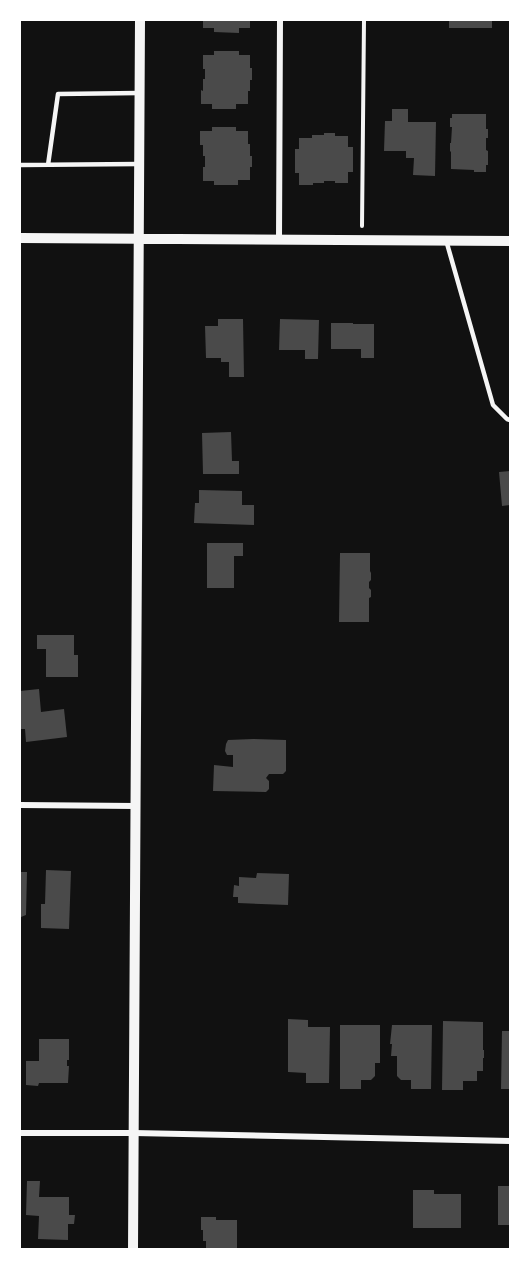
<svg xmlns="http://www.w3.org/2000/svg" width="530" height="1269" font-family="'Zilla Slab',serif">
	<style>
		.building { fill: #4a4a4a }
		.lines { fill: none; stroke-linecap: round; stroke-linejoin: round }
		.path { stroke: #f5f5f5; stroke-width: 4 }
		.service { stroke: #f5f5f5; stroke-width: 4.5 }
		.minor { stroke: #f5f5f5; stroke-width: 6 }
		.tertiary { stroke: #f5f5f5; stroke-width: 10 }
	</style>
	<rect width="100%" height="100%" fill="#111"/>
	<path class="building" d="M203 20H250V28H239V33L214 32V28H203Z
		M449 20H492V28H449Z
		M214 51H239V55H250V68H252V80H250V91H248V104H236V109H212V104H201V90L203 91V79H205V69H203V55H214Z
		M392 109H408V122H436L435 176 413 175 414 158H406V151H384L385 121H392Z
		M452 114H486V129H488V138H486V150L488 151V165H486V172H474V170L451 169V152L450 151V143H451L452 127H450V118H452Z
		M212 127H236V131H248V144H250V156H252V167H250V180H238V185H214V181H203V167H205V156H203V145H200V131H212Z
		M324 133H335V136H348V147H353V172H348V183H335V181H324V183H313V185H299V173H295V149H299V138H312V135H324Z
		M218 319H243L244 377H229V362H221V358H206L205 326H218Z
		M280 319 319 320 318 359H305V350H279Z
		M331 323H353V324H374V358H361V349H331Z
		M231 432 232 461H239V474H203L202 433Z
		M510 471V505L502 506 499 472Z
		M199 490 242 491V505H254V525L194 523 195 503H199Z
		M207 543H243V556H234V588H207Z
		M340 553H370V571L371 573V580L369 582V588L371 590V597L369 598V622H339Z
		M37 635H74V655H78V677H46V649H37Z
		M39 689 41 712 64 709 67 737 26 742 25 729H21L20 691Z
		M253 739 286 740V771L283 774H269L266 778 269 781V789L266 792 213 791 214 765 233 767V755H227L225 751 226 744 228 740Z
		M46 870 71 871 69 929 41 928V904H45Z
		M20 872H27L26 915 21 917H20Z
		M257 873 289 874 288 905 238 903V897H233L234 885 239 886V877L256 878Z
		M288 1019 308 1020V1027H330L329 1083H306V1073L288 1072Z
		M443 1021 483 1022V1050H484V1058H483V1071H477V1081H463V1090H442Z
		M340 1025H380V1063H375V1076L371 1080H361V1089H340Z
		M392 1025H432L431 1089H411V1080H401L397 1076V1056H391L392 1044H390Z
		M502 1031H510V1089H501Z
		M39 1039H69V1060H67V1066H69L68 1083H39L38 1086 26 1085V1061H39Z
		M27 1181H40L39 1197H69V1215H75L74 1224H68V1240L38 1239 39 1216 26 1215Z
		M498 1186H510V1225H498Z
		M413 1190H434V1194H461V1228H413Z
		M201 1217H216V1220H237V1250H206V1241H203V1230H201Z"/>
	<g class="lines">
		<path class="path" d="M362 226 364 20"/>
		<path class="service" d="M20 165 139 164
			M48 165 58 94 139 93
			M446 240 493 405 507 419 510 420"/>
		<path class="minor" d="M279 239 280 20
			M20 805 135 806
			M20 1133H134L510 1141"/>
		<path class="tertiary" d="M20 238 510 241
			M133 1250 140 20"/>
	</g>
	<rect width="530" height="1269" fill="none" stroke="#ffffff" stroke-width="42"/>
</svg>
